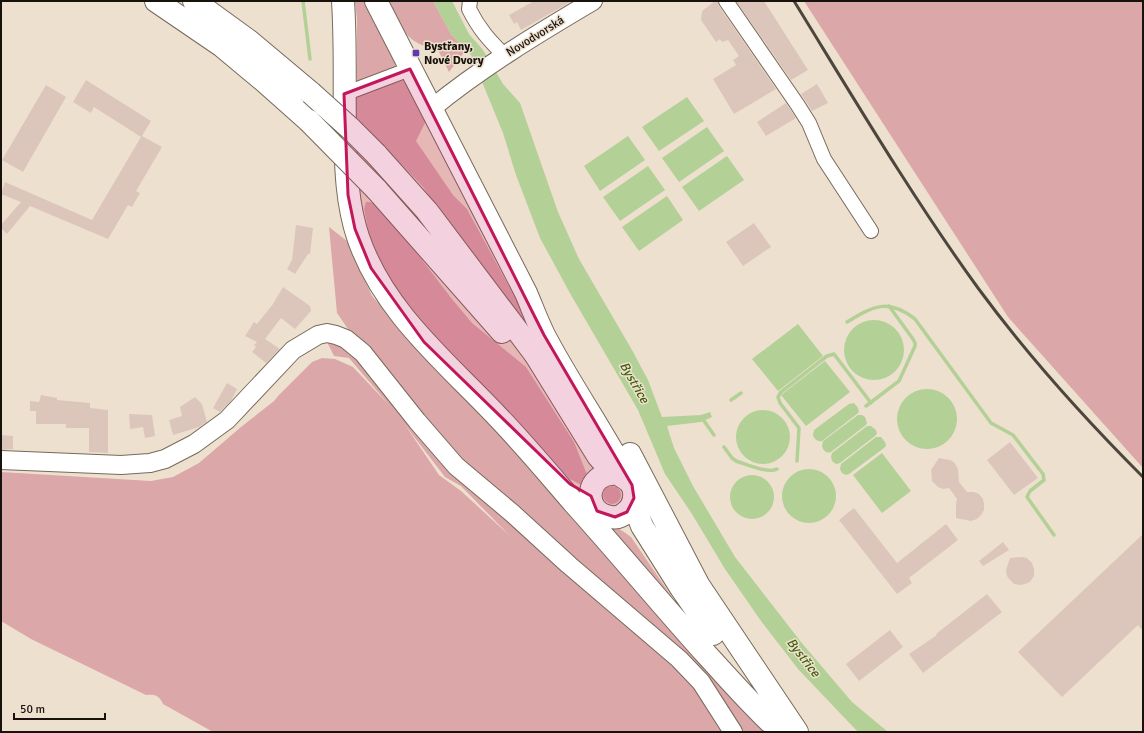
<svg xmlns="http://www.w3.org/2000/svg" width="1144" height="733" font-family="Signika,sans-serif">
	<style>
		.green { fill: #dba7a9; fill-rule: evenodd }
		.water { fill: #b3d097 }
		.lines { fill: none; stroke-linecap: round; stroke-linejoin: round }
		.stream { stroke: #b3d097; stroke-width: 3.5 }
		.building { fill: #dcc6bc }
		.minor-casing { stroke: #776a5b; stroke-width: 16 }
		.tertiary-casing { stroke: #776a5b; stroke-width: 20 }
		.primary-casing { stroke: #776a5b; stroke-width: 24 }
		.trunk-casing { stroke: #776a5b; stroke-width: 24 }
		.minor { stroke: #fff; stroke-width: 14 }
		.tertiary { stroke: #fff; stroke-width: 18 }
		.primary { stroke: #fff; stroke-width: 22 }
		.trunk { stroke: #fff; stroke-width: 22 }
		.rail { stroke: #4d463d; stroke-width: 3 }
		.trunk-bridge-casing { stroke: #776a5b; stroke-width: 24; stroke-linecap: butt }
		.trunk-bridge { stroke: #fff; stroke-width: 22 }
		.marked { fill: #c2185b; fill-opacity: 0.2; stroke: #c2185b; stroke-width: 3; stroke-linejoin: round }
		.poi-dot { fill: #5c3ab2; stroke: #eee0ce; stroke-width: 1.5 }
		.labels { text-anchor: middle; stroke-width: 3; stroke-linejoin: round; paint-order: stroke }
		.street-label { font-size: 12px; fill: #17120c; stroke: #eee0ce }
		.poi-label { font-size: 12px; font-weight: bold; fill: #17120c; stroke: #eee0ce; text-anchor: start }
		.water-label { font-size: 13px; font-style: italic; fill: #3d5f0a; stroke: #eee0ce }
	</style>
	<rect width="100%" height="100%" fill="#eee0ce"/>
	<path class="green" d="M355 1H365L395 58V70L357 83V19Z
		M388 1H433L451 34 466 50 449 72 437 48C430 47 421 46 416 42 402 34 395 15 388 1Z
		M804 1H1143V468L1008 317Z
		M404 80 426 121 416 141 453 195 467 209 562 384 423 187 354 115 355 95Z
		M366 202H370L376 205 393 222 452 299 472 323 526 367 574 442 588 477 583 486 570 479 547 457 439 349 381 267 370 240 364 209Z
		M329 227 347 241 372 296 413 342 540 470 768 732H742L702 676 467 465 437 436 348 329 337 313Z
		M326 340 347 348 686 676 723 732H213L163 704C159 695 155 694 146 695L31 639 1 621V472L151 481 173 477 199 463 241 427 274 401 279 395 312 362 322 358 335 359 353 367 389 405 349 358 334 356ZM405 425 445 477 461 486 510 536 461 491 439 475Z
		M603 495a9 9 0 1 1 18 0a9 9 0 1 1-18 0Z
		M595 520C611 523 619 528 631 537L689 622Z"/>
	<path class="water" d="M433 1H452L469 34 483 50 503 84 520 103 558 212 579 259 632 350 648 380 662 417 701 415 710 412 712 417 701 422 667 426 674 448 693 486 735 557 801 642 852 702 888 732H858L798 669 761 621 725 569 692 514 665 474 638 410 571 295 540 238 516 175 503 133 471 55 451 34Z
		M687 97 704 121 659 151 642 127Z
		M707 127 724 151 679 182 662 158Z
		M628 136 645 160 600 191 584 166Z
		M727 156 744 180 699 211 682 187Z
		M648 166 665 190 620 221 603 197Z
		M667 196 683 220 639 251 622 227Z
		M844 350a30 30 0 1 1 60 0a30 30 0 1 1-60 0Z
		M798 324 823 356 778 391 752 359Z
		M825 361 850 392 806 426 781 395Z
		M897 419a30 30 0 1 1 60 0a30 30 0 1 1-60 0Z
		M854 403 858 408 859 412 857 414 822 441C818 442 814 439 813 435L814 430 849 404Z
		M736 437a27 27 0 1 1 54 0a27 27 0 1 1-54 0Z
		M858 415H862L865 417 867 423 866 425 831 452C826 454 823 450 822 446L823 441Z
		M867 426H871L876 430 877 434 875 436 840 463 836 464 832 461 831 457 832 453Z
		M876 437H881L885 442 886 446 884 448 849 474C845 476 841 473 840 469L841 464Z
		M882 453 911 491 882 513 853 475Z
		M782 496a27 27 0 1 1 54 0a27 27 0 1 1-54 0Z
		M730 497a22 22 0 1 1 44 0a22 22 0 1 1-44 0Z"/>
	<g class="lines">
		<path class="stream" d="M303 1 310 59
			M847 322C873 306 888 298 915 319L991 423 1013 435 1043 474 1044 480 1030 491 1027 497 1054 535
			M731 400 741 393
			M866 406 899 381 915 346V343L913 339 889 306
			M702 418 714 435
			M724 447 732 458 736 461C746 464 768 474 777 469
			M797 461 799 428 780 403 778 397 781 392 827 356 834 354 871 403"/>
	</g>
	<path class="building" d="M534 1H572L521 30 517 22 514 24 509 15Z
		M715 1H718L719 6 776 89 734 114 713 79 736 65 733 60 739 56 728 40 722 42 720 39 716 42 701 20 702 11Z
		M736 1H764L808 70 791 80Z
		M86 80 151 121 142 136 162 147 136 191 140 193 132 207 128 205 108 239 30 206 7 234 1 228V225L21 202 1 194 5 182 92 220 141 137 94 107 91 113 73 102Z
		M817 84 828 103 812 111 801 94Z
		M46 85 66 97 23 172 2 160Z
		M786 103 796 118 766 136 757 122Z
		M754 223 771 247 743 266 726 242Z
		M296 225 313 228 310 254H308L295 274 287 269 292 260Z
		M283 287 310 306 311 311 295 329 281 318 265 339 280 349 266 363 252 352 256 347 254 345 257 342 245 336 254 322 257 324 273 304Z
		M227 383 237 389 231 401 220 412 213 408Z
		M41 395 57 398V400L90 403V408L108 410V453L89 452V428H66V424H36V411H30V401L39 402Z
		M195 397 202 404 207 422 199 427 173 435 169 420 182 416 180 407Z
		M129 414 152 415 155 436 145 438 143 427 130 429Z
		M1 435 13 436V449L1 450Z
		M1010 442 1038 478 1014 495 987 460Z
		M939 458 950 460 954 462 958 469 959 482 967 492H974L979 494 983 499 984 504V510L981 515 977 519 971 521 956 518V504L957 499 949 488 943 489 938 487 932 481 931 470Z
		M854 508 897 563 946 524 958 540 909 578 912 583 897 594 839 520Z
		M1143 534V631L1138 625 1062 697 1018 652Z
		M1003 542 1009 550 983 566 979 561Z
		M1022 557 1027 558 1032 563 1034 569V576L1030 582 1025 584 1020 585 1014 584 1010 580 1007 576 1006 570 1010 558Z
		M987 594 1002 612 923 673 909 654 937 635 936 634Z
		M890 630 903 647 859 681 846 664Z"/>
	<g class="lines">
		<defs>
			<path id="minor" d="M470 1 469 9C479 29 489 40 504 55
				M726 1 797 104 809 123 824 159 871 231
				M344 94 410 69"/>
			<path id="tertiary" d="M431 109C481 68 537 34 593 1
				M1 460 121 465 150 463 165 459 194 444 227 420 293 350 318 335 327 333 336 335 346 339 363 353 417 421 456 466 512 513 569 565 679 659 701 682 733 732"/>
			<path id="primary" d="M343 1C346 46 344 91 345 135 346 170 347 204 358 237 383 311 445 361 497 416 524 444 549 474 574 503 619 553 662 605 707 655 731 681 754 708 781 732
				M376 1 526 293C532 307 537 321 544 335 570 385 603 431 629 481
				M535 354 598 456C603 462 609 469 616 473 624 478 633 481 634 492 635 501 632 508 625 513 621 517 616 518 611 517 581 513 585 471 617 474
				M630 454 699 586 797 732
				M633 503 642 526 681 588 713 634"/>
			<path id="trunk" d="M156 1 222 46 264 81 309 121
				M194 1 249 41 311 93
				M376 154 427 211 535 354
				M376 189 502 332"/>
		</defs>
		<use href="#minor" class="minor-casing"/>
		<use href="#tertiary" class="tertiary-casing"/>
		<use href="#primary" class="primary-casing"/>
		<use href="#trunk" class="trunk-casing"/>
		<use href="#minor" class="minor"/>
		<use href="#tertiary" class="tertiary"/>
		<use href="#primary" class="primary"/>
		<use href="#trunk" class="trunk"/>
		<path class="rail" d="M794 1C853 97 912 197 978 288 1028 356 1084 418 1143 477"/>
		<defs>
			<path id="trunk-bridge" d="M311 93 351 129 376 154
				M309 121 376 189"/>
		</defs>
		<use href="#trunk-bridge" class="trunk-bridge-casing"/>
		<use href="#trunk-bridge" class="trunk-bridge"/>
	</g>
	<path class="marked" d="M410 69 544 335 632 485 634 498 627 512 615 517 597 511 591 496 570 484 424 342 371 268 355 229 348 195 344 94Z"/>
	<rect class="poi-dot" x="412" y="49" width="8" height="8" rx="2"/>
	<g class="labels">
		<g class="street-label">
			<text transform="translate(535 36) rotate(-32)" y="4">Novodvorská</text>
		</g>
		<g class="poi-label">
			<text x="424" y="50">Bystřany,<tspan x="424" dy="14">Nové Dvory</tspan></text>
		</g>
		<g class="water-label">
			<text transform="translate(635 382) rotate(60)" y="5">Bystřice</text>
			<text transform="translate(804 657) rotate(52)" y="5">Bystřice</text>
		</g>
	</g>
	<rect width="1144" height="733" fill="none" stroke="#17120c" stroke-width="4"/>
	<path d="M14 713v6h91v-6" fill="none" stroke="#17120c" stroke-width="2"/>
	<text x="20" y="713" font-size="12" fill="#17120c" stroke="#eee0ce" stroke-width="3" paint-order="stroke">50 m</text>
</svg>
